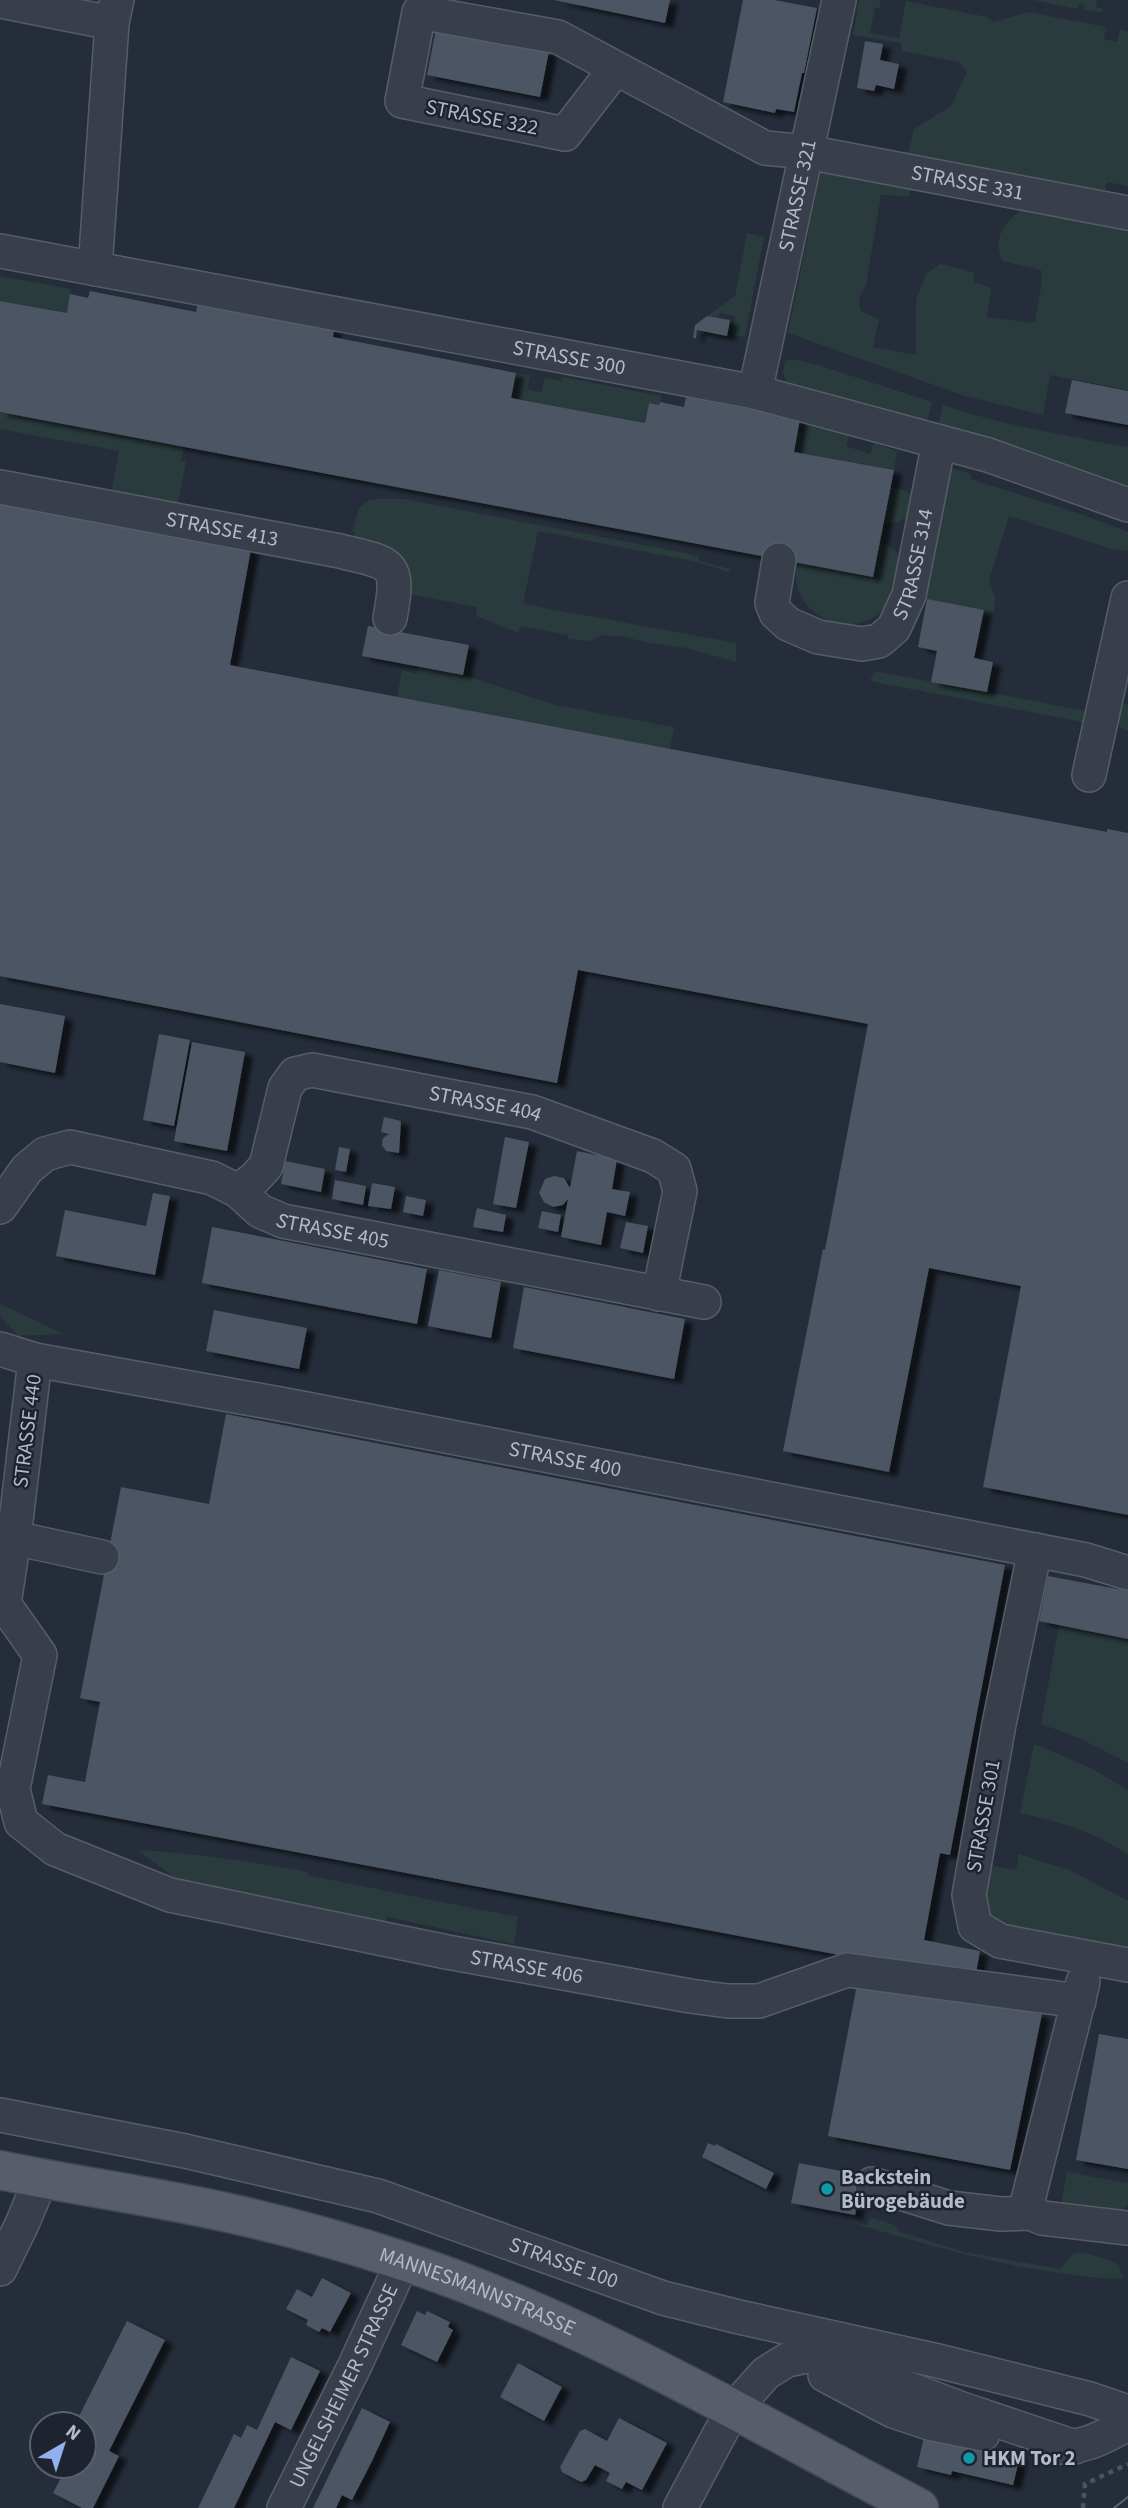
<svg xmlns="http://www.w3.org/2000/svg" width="1128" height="2508" font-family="'Source Sans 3',sans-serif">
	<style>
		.green { fill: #2a3b3d }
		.building { fill: #4c5463; filter: url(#shadow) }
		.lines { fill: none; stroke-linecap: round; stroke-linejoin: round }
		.minor-casing { stroke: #575d68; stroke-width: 36 }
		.major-casing { stroke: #424853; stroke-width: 41 }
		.path { stroke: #47565a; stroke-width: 4.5; stroke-dasharray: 5 5; stroke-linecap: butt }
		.minor { stroke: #393f4a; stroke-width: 33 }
		.major { stroke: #575e6a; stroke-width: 38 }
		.tram { stroke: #5b6371; stroke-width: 2 }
		.culture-dot { fill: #0f9aa8; stroke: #1e242f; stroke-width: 2.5 }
		.labels { text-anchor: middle; stroke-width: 5; stroke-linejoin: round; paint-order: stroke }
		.street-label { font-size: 21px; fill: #b4bac6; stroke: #1e242f }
		.poi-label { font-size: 21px; font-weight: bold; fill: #b4bac6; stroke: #1e242f; text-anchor: start }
	</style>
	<defs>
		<filter id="shadow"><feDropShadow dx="8" dy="4.5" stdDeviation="2" flood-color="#0009"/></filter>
	</defs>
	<rect width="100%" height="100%" fill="#252d3a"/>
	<path class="green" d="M859 0H881L879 8H875L870 33 899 38 906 1 987 17 993 22 1029 12 1106 27 1104 39 1117 42 1120 29 1128 31V186L1107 182 1104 197 906 161 914 129 951 106 967 72 960 62 902 51 900 43 853 35Z
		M1033 0H1097L1096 7 1103 8 1102 13 1085 10V5L1078 4V9Z
		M821 171 911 187 909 196 881 195 866 285 859 299 860 310 879 320 873 347 916 355V300L926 274 940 264 973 272 974 282 991 288 987 317 1035 323 1042 281 1041 270 1002 261C992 235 1006 220 1026 207L1128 227V390L1050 375 1043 415 965 396 788 333Z
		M747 233 764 237 745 337 732 335 735 316 720 313 718 318 707 316 735 296Z
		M0 276 71 289 67 313 0 301Z
		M791 359 818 365 932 402 926 426 791 384 786 381 783 373 785 362Z
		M516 373 530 375 527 389 541 392 545 378 561 381 562 377 662 396 659 405 649 403 644 424 511 398Z
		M943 405C1003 425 1065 436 1128 447V490L937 429Z
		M0 412 184 447 181 461 186 462 177 507 111 494 119 451 0 429Z
		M805 422 849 436 846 446 870 454 874 443 897 451 894 470 794 452 798 431 803 432Z
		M948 467 971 474 970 479 1078 513 1128 532V549L1125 551 1112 549 1009 516 989 580 995 597 994 613 922 599Z
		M890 487C912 491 913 492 911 514L898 522 883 524Z
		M376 499H404L685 553 699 557V561L730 569 729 572 697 562 538 531 523 604 736 643V662L687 648 649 643 625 637 603 635 590 641 568 639V635L520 626 519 633 476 616 477 607 410 594C417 551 389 552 356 541L353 530 359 508 369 500Z
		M880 541 896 551 902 561C899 577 897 594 886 607 863 635 815 627 800 594 795 584 796 573 796 563L873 577Z
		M418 667 463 675 555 705 674 727 670 749 397 697 402 670 416 674Z
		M874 671 1087 711V723L870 681Z
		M1121 703 1128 704V731L1119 726 1118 719Z
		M0 1304 64 1334 18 1336 0 1316Z
		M1059 1625 1128 1639V1763L1079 1738 1041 1724Z
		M1034 1744 1089 1767 1128 1790V1855C1096 1832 1058 1821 1020 1813Z
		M138 1850C195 1853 251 1862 307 1872V1875L518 1917 514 1944 387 1917 383 1931 195 1893Z
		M1019 1854 1072 1871 1128 1901V1949L1000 1923C978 1906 987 1889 989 1865L1016 1870Z
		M1067 2172 1128 2183V2204L1118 2213 1059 2215Z
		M872 2218 895 2225 898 2231 964 2252 1060 2269C1065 2265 1069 2255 1075 2253 1082 2250 1112 2261 1119 2265L1123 2278C1100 2280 1076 2275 1053 2272 985 2262 920 2243 854 2223L868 2225 869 2219Z"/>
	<path class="building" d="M554 0H670L665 23Z
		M743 0H774L817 8 804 73H802L794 112 776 109 775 113 723 102Z
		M436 29 549 51 540 97 427 75Z
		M865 41 883 44 880 60 899 64 894 89 876 85 874 91 857 88Z
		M90 291 196 312 198 303 334 329 333 337 516 373 511 398 645 423 649 403 659 405 660 402 684 407 686 397 800 419 794 452 894 470 873 577 0 412V301L67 313 70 294 88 298Z
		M707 316 730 320 727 336 697 330 696 338H693L695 325Z
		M1072 380 1128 391V425L1065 413Z
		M0 501 251 549 230 665 1107 832V829L1128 833V1515L983 1487 1021 1286 929 1268 889 1472 783 1451 823 1249 825 1250 868 1024 578 970 557 1083 0 976Z
		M927 599 984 610 974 658 993 662 987 692 931 682 937 651 918 647Z
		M368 626 469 645 463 675 362 656Z
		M0 1004 65 1016 55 1073 0 1062Z
		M159 1034 190 1040 174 1126 143 1120Z
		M192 1042 245 1052 227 1151 174 1141Z
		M384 1117 401 1121 399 1153 386 1151 382 1145 383 1138 389 1134 381 1132Z
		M505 1137 529 1142 516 1208 493 1204Z
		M339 1147 350 1149 346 1172 335 1170Z
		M577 1151 617 1159 612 1189 630 1192 625 1216 607 1212 601 1245 561 1237 568 1199 563 1205 553 1207 544 1202 539 1193 545 1179 554 1176 564 1178 570 1188Z
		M285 1161 325 1169 321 1192 281 1184Z
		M335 1180 366 1186 363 1205 332 1199Z
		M372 1183 395 1187 391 1209 368 1206Z
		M153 1193 170 1196 155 1275 56 1256 65 1210 146 1226Z
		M406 1196 426 1200 423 1216 403 1212Z
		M477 1208 506 1215 503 1232 473 1227Z
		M542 1211 561 1215 558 1232 538 1228Z
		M626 1222 648 1226 643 1253 620 1248Z
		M212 1227 427 1269 417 1324 202 1283Z
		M439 1270 501 1282 491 1338 428 1326Z
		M524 1287 685 1319 674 1379 513 1348Z
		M214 1310 307 1328 299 1369 206 1351Z
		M226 1414 1005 1565 950 1855 940 1853 924 1940 980 1951 976 1973 919 1962 918 1970 42 1804 48 1775 85 1782 100 1702 80 1698 121 1487 209 1504Z
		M1048 1576 1128 1591V1639L1039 1621Z
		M858 1979 1042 2014 1010 2170 828 2136Z
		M1099 2034 1128 2039V2169L1076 2160Z
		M708 2143 715 2146 716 2144 774 2173 766 2189 702 2157Z
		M799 2163 863 2175 855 2215 791 2203Z
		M322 2278 351 2293 330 2332 322 2328 319 2332 306 2325 308 2320 286 2309 297 2289 312 2297Z
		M417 2311 425 2315 427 2311 450 2322 448 2327 453 2330 437 2362 401 2345Z
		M127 2321 165 2340 109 2451 119 2456 93 2508H82L53 2493 67 2466H84V2424H75Z
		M291 2357 320 2371 291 2430 275 2422 234 2508H198L234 2434 241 2438 247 2425 257 2430Z
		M518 2363 562 2387 544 2421 500 2397Z
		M362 2408 390 2422 372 2461 352 2500 342 2495 336 2508H313Z
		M619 2418 667 2443 642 2490 626 2482 622 2489 606 2481 610 2473 595 2465 586 2480 581 2482 562 2472 560 2467 580 2431 585 2429 607 2441Z
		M926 2428 981 2447 1020 2456 1013 2485 952 2471 951 2475 917 2467Z"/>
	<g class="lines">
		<defs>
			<g id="minor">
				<path d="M0 1 112 23"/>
				<path id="s1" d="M616 68 565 134 402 101 419 12 558 37 765 148 807 152 1128 213"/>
				<path id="s2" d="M0 251 755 392 988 455 1128 505"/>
				<path d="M95 269 112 23 117 0"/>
				<path id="s3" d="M755 392 839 0"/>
				<path id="s4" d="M0 487 340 551C391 564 401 560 390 618"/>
				<path id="s5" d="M779 560 772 603 776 613 788 624 818 637 862 644 879 641 894 628 909 595 939 442"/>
				<path d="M1089 775 1128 598"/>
				<path id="s6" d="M238 1191 255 1178 266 1166 285 1088 295 1074 312 1070 532 1112 653 1156 674 1169 680 1191 659 1294"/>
				<path id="s7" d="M0 1207 27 1169 45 1154 70 1147 212 1178 238 1191 260 1211 283 1221 704 1302"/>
				<path id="s8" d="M0 1349 35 1360 291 1406 1086 1560 1128 1573"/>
				<path id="s9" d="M35 1360 14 1538 4 1604 40 1655 13 1789 21 1822 55 1849 170 1895 447 1952 690 1996 728 2001H759L847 1970 1079 2001"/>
				<path d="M14 1538 102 1557"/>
				<path d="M1035 1550 999 1724 969 1895 975 1926 1000 1941 1128 1965"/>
				<path id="s10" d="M0 2115 185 2151 378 2196 663 2298 739 2317 934 2360 1090 2399 1128 2412"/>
				<path d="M872 2184 949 2208 1001 2214 1030 2213 1042 2218 1128 2228"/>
				<path d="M1030 2213 1027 2204 1083 1982"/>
				<path d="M0 2269 22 2224 41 2179"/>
				<path d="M825 2375 893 2411 929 2423 983 2434"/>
				<path d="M1053 2447C1086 2448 1099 2439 1128 2424"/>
				<path id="s11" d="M284 2508 355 2365 403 2261"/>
				<path d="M680 2508 732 2411 766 2373 787 2360 817 2354 962 2409 1075 2447"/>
			</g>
			<g id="major">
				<path id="s12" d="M0 2170C76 2186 154 2196 229 2213 288 2226 346 2242 403 2261 585 2321 750 2420 919 2508"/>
			</g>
		</defs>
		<use href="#minor" class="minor-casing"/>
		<use href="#major" class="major-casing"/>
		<path class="path" d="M1083 2508 1085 2484 1128 2464"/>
		<use href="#minor" class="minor"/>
		<use href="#major" class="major"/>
		<path class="tram" d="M1114 2508 1128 2497"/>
	</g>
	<g class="culture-dot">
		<circle cx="827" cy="2189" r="7"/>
		<circle cx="969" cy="2458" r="7"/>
	</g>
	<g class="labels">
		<g class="street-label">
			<text transform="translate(482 117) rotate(11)" y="7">STRASSE 322</text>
			<text dy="7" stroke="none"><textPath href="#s1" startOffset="922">STRASSE 331</textPath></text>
			<text dy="7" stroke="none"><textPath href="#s3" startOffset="201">STRASSE 321</textPath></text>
			<text dy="7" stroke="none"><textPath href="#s2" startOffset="579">STRASSE 300</textPath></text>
			<text dy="7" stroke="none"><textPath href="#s4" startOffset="226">STRASSE 413</textPath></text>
			<text dy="7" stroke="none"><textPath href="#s5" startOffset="252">STRASSE 314</textPath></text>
			<text dy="7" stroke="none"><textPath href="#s6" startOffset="329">STRASSE 404</textPath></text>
			<text dy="7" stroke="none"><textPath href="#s7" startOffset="376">STRASSE 405</textPath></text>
			<text transform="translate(27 1431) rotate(-83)" y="7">STRASSE 440</text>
			<text dy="7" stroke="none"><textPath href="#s8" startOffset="576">STRASSE 400</textPath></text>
			<text transform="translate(983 1816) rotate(-80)" y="7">STRASSE 301</text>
			<text dy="7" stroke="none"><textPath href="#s9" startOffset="1010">STRASSE 406</textPath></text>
			<text dy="7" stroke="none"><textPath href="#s10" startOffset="584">STRASSE 100</textPath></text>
			<text dy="7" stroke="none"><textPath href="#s12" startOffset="494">MANNESMANNSTRASSE</textPath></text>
			<text dy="7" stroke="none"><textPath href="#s11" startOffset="136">UNGELSHEIMER STRASSE</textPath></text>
		</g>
		<g class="poi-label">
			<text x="841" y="2184">Backstein<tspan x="841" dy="24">Bürogebäude</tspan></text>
			<text x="983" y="2465">HKM Tor 2</text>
		</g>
	</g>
	<g transform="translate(63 2445) rotate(39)"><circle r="33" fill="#1e242f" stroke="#5a606b" stroke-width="2"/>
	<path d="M0-5L12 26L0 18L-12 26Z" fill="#91b0ed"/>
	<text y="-10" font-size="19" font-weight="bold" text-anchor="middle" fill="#b4bac6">N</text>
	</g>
</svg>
